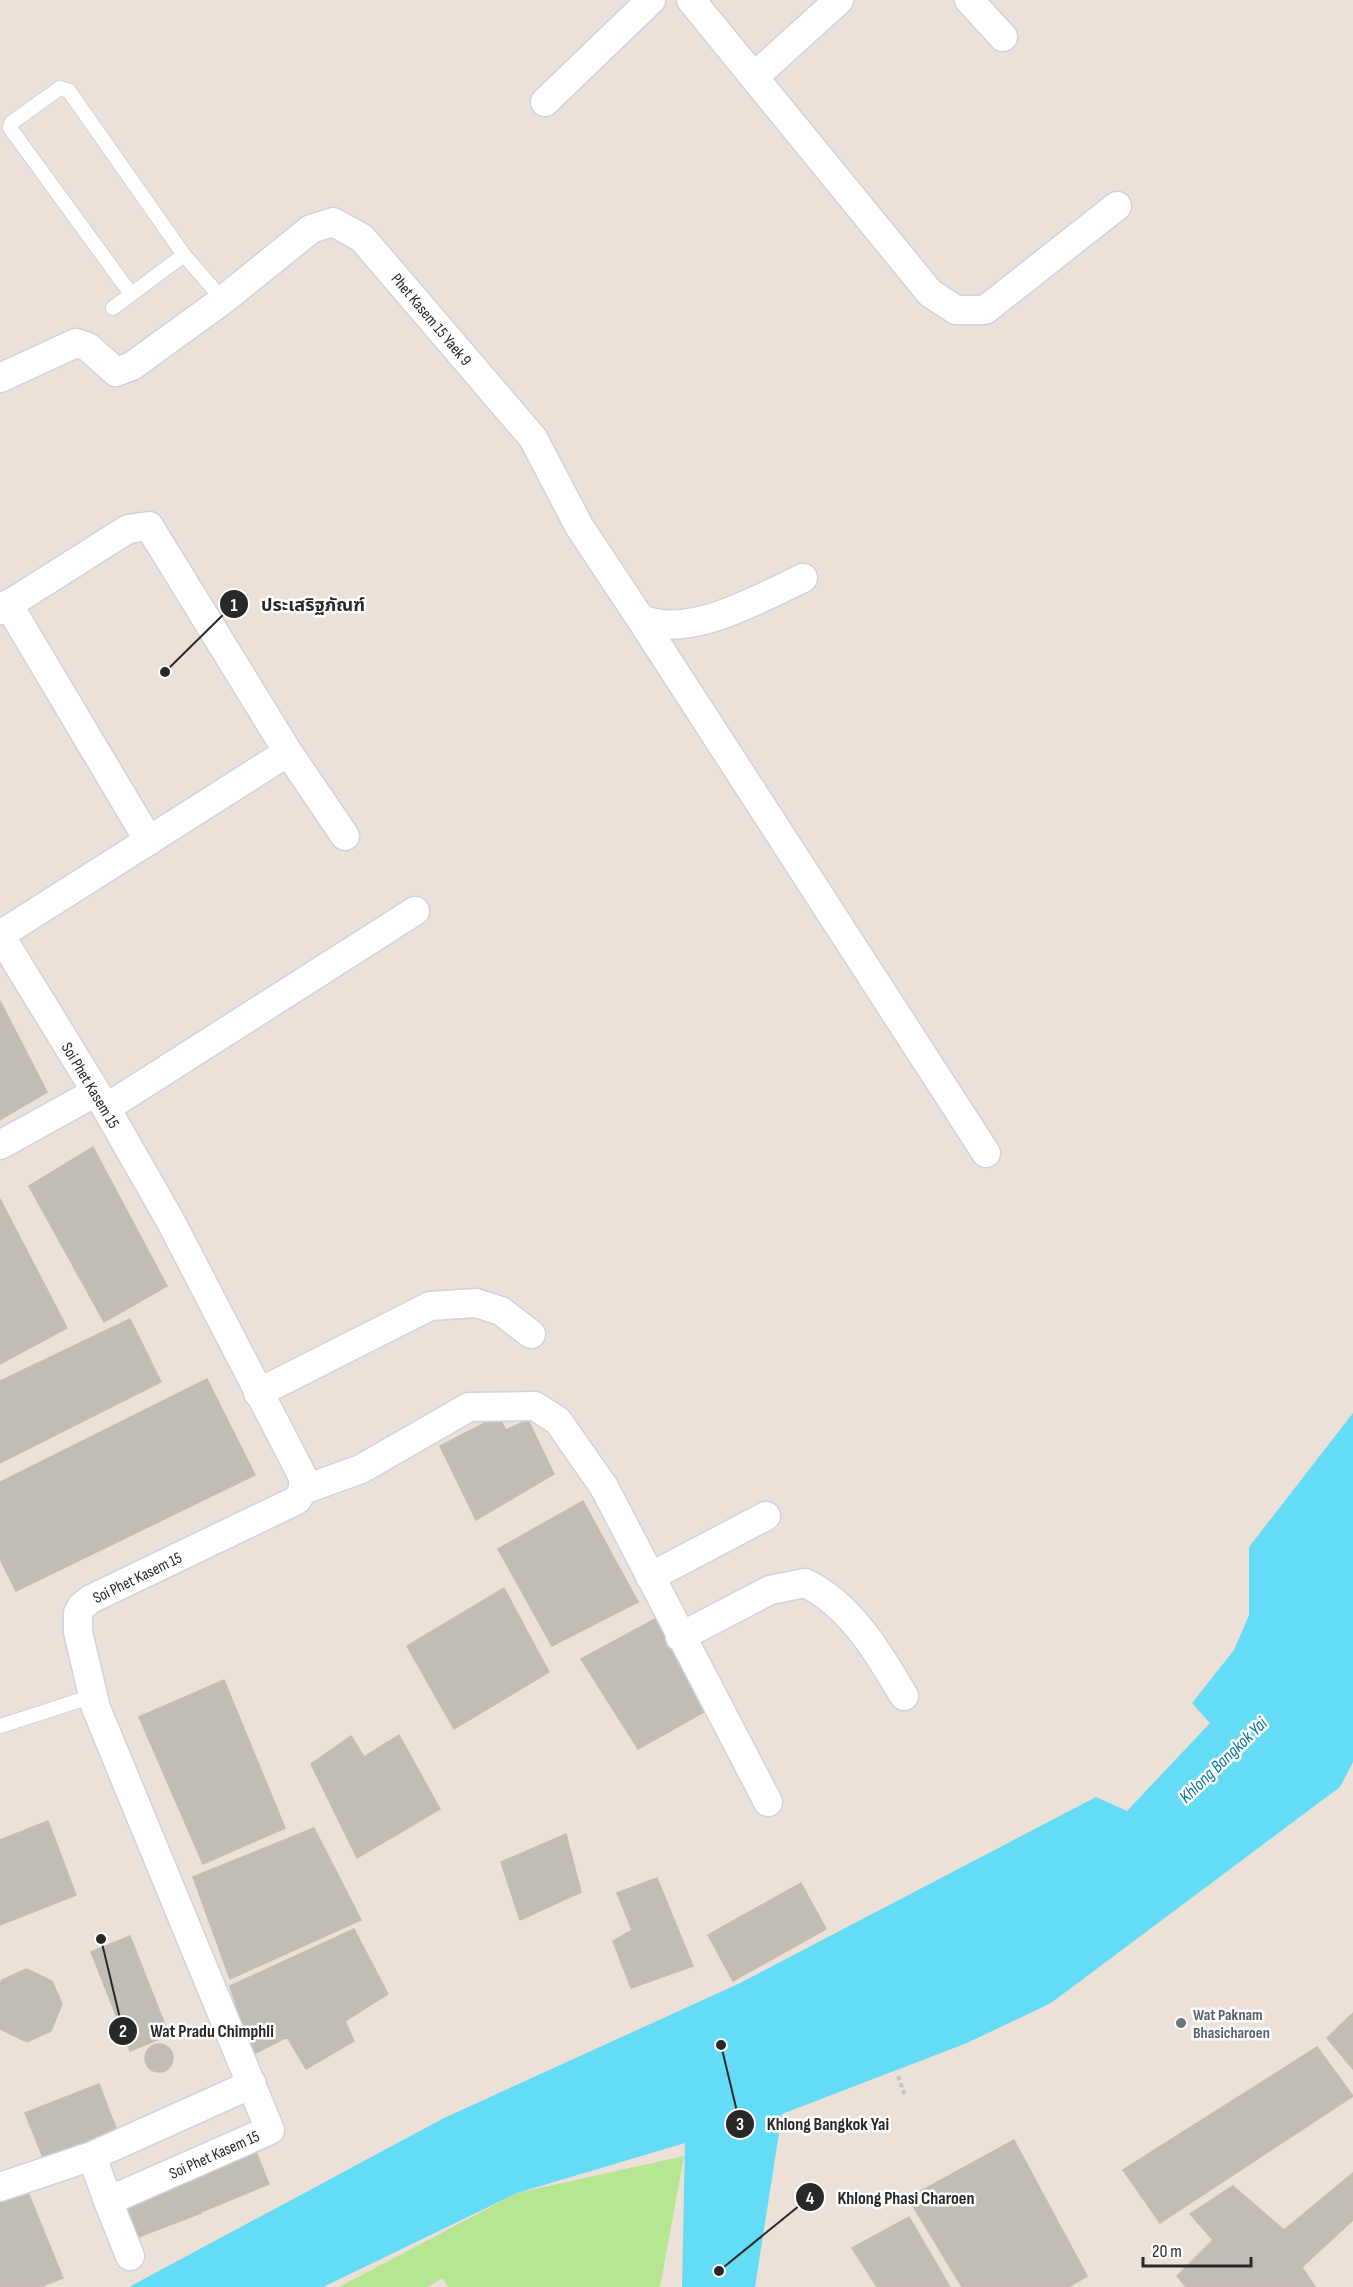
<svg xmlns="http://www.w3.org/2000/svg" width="1353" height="2287" font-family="'Sofia Sans Condensed','Noto Sans Thai',sans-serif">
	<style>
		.green { fill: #b6e691 }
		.water { fill: #64dcf5 }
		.building { fill: #c2bdb4; stroke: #c6bdb2; stroke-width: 1.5 }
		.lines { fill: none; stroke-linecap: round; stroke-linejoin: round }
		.service-casing { stroke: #ced3e2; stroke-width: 16 }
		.minor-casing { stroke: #ced3e2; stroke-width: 31 }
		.path { stroke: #c3c3c3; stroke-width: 4; stroke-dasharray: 4.5 3; stroke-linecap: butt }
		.service { stroke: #fff; stroke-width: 14 }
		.minor { stroke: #fff; stroke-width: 28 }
		.worship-dot { fill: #6b7280; stroke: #fff; stroke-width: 2 }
		.labels { text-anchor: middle; stroke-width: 5; stroke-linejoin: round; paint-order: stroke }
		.street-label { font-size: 16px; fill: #282828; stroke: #fff }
		.worship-label { font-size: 16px; font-weight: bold; fill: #5b616d; stroke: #fff; text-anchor: start }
		.water-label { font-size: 18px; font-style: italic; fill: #06789e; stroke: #fff }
		.leader { fill: none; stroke: #282828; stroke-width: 2 }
		.callout-dot { fill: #282828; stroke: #fff; stroke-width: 2 }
		.mark-label { font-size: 18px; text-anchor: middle; font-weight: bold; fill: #fff }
		.callout-label { font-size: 18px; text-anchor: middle; font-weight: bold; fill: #282828; stroke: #fff; stroke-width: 5; stroke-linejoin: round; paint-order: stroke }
	</style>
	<rect width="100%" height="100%" fill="#ebe1d8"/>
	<path class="green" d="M684 2156 660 2287H448L443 2278 427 2287H339L517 2193Z"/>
	<path class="water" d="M1353 1413V1762L1340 1787 1051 2003 967 2043 782 2114 755 2287H682L685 2143 517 2193 323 2287H129L444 2118 738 1984 1096 1797 1127 1811 1210 1723 1192 1703 1234 1650 1249 1615V1547Z"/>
	<path class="building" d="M0 1001 47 1092 0 1120Z
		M93 1147 167 1286 104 1322 29 1186Z
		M0 1199 67 1328 0 1364Z
		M130 1319 161 1382 0 1463V1381Z
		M207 1379 255 1475 16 1591 0 1559V1482Z
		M498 1416 506 1430 528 1420 554 1474 476 1520 440 1446Z
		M583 1501 638 1602 552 1646 498 1549Z
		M504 1588 549 1672 454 1729 407 1646Z
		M655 1619 704 1712 638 1749 581 1659Z
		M224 1680 285 1828 203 1864 139 1717Z
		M399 1735 440 1809 357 1858 311 1764 351 1736 364 1757Z
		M48 1821 76 1895 0 1925V1840Z
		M314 1828 361 1920 230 1979 193 1877Z
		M566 1834 581 1892 520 1920 501 1862Z
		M657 1878 693 1966 631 1988 613 1941 632 1930 617 1893Z
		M801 1883 826 1929 733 1981 708 1935Z
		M354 1929 388 1994 345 2021 354 2041 306 2069 287 2037 252 2055 230 1986Z
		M130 1936 169 2035 130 2051 91 1952Z
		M26 1969 52 1981 62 2004 51 2031 27 2042 0 2029V1983L2 1980Z
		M1353 2013V2069L1327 2038Z
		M145 2058a14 14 0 1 1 28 0a14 14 0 1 1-28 0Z
		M1317 2047 1353 2096 1160 2223 1123 2170Z
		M99 2084 117 2131 44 2160 25 2113Z
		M1014 2140 1087 2276 1069 2287H962L908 2198Z
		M252 2142 269 2184 201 2212 184 2171Z
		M1353 2173V2220L1302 2267 1315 2287H1186L1177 2276 1213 2240 1190 2214 1233 2186 1284 2230Z
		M188 2181 201 2213 133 2239 121 2207Z
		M25 2185 63 2278 40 2287H0V2195Z
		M909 2217 950 2287H877L852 2248Z"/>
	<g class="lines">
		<defs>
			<path id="service" d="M131 294 10 128 11 123 60 88 69 91 184 255 223 300
				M113 308 184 255
				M0 1726 93 1696"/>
			<path id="minor" d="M691 0 930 293 956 310H985L1117 206
				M969 0 1003 37
				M754 77 839 0
				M545 102 651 0
				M0 378 76 343 88 347 116 372 132 366 223 300 311 229 333 222 362 238 533 438 579 526 640 618C687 641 760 598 803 578
				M8 604 149 841
				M0 610 128 529 149 526 288 752 345 836
				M640 618 986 1153
				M0 935 106 1108 170 1220 303 1477V1490L297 1500 91 1599 82 1606 78 1613V1632L96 1708 270 2130 108 2201 130 2256
				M0 935 288 752
				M106 1108 415 911
				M0 1145 96 1092
				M258 1393 430 1306 476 1303 501 1311 531 1334
				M303 1490 361 1469 469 1407 535 1406 558 1421 604 1487 768 1802
				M650 1577 766 1516
				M680 1637 770 1590 805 1583C850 1604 880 1655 904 1696
				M92 2156 108 2201
				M0 2187 92 2156 252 2084"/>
		</defs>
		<use href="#service" class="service-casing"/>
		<use href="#minor" class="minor-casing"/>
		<path class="path" d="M898 2076 905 2096"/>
		<use href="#service" class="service"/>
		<use href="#minor" class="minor"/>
	</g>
	<circle class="worship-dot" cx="1181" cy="2023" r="6"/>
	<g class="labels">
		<g class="street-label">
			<text transform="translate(432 319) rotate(50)" y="6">Phet Kasem 15 Yaek 9</text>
			<text transform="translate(91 1085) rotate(59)" y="6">Soi Phet Kasem 15</text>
			<text transform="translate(137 1577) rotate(-26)" y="6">Soi Phet Kasem 15</text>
			<text transform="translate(214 2154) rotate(-24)" y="6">Soi Phet Kasem 15</text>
		</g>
		<g class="worship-label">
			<text x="1193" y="2020">Wat Paknam<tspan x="1193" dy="18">Bhasicharoen</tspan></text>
		</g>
		<g class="water-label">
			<text transform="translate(1223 1760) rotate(-44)" y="6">Khlong Bangkok Yai</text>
		</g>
	</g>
	<path class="leader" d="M165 672L234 604M101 1939L123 2031M721 2045L740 2124M719 2271L810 2197"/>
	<g class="callout-dot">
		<circle cx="165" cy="672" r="6"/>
		<circle cx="101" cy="1939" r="6"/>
		<circle cx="721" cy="2045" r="6"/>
		<circle cx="719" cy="2271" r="6"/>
		<circle cx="234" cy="604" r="15"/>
		<circle cx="123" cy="2031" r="15"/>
		<circle cx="740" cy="2124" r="15"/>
		<circle cx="810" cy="2197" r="15"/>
	</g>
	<g class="mark-label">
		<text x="234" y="611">1</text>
		<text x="123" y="2037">2</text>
		<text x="740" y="2130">3</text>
		<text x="810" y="2204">4</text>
	</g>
	<g class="callout-label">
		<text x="313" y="611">ประเสริฐภัณฑ์</text>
		<text x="212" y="2037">Wat Pradu Chimphli</text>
		<text x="828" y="2130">Khlong Bangkok Yai</text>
		<text x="906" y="2204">Khlong Phasi Charoen</text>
	</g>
	<path d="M1143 2257v9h108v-9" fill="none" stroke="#282828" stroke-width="3"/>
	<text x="1152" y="2257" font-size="18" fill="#282828" stroke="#ffffff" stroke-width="4.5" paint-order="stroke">20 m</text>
</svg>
